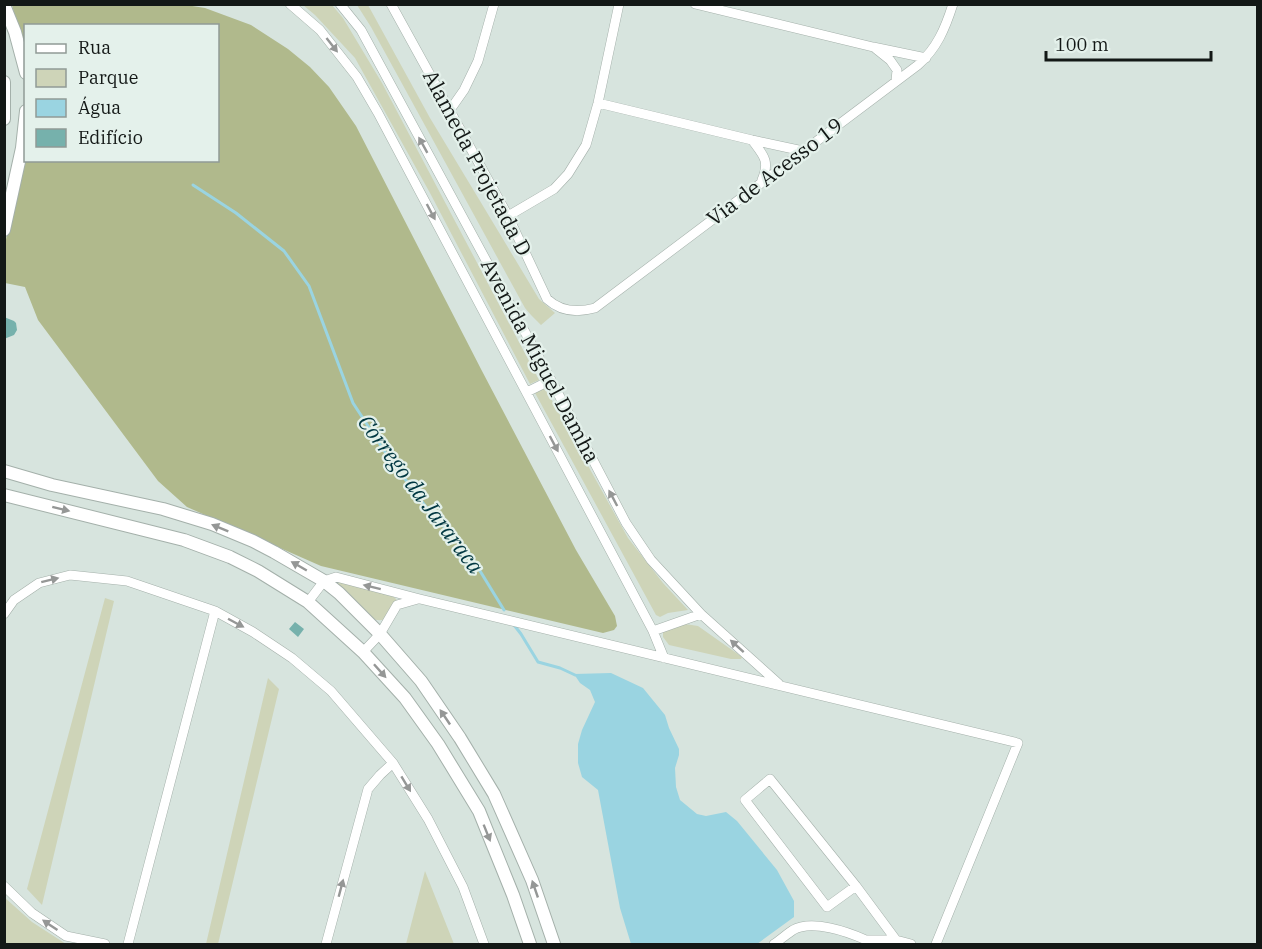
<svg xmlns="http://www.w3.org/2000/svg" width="1262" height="949" font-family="'IBM Plex Serif',serif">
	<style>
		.green { fill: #ced4b8 }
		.forest { fill: #b0b98c }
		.water { fill: #9ad4e1 }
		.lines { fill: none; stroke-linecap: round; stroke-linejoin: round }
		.stream { stroke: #9ad4e1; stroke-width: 3 }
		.building { fill: #76b1ac }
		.minor-casing { stroke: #a4b0aa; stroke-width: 10 }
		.tertiary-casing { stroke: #a4b0aa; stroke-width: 14 }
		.minor { stroke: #fff; stroke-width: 9 }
		.tertiary { stroke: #fff; stroke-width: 12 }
		.oneway { fill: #959796 }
		.labels { text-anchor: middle; stroke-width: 4.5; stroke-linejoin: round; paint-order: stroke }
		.street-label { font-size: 21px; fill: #131816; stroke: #e4f1eb }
		.water-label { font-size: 22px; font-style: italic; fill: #003741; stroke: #e4f1eb }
	</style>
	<rect width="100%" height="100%" fill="#d7e4de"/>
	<path class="green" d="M303 5H332L343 18 382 83 539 380 530 384 430 193 355 58 315 15Z
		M357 5H368L430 118 539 299 555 313 541 325 531 315 525 308 371 27Z
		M544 386 628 538 663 583 688 610 668 613 660 617 656 615 534 391Z
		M340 581 392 595 397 600V604L391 617C383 620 379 622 371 618L336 584Z
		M105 598 114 601 42 905 27 889Z
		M685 624 698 626 742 657 741 659H731L669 645 663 637V631Z
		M268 678 279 689 218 944H206Z
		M425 871 454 944H406Z
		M4 897 32 922 66 944H5Z"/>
	<path class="forest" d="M12 5H186L205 8 251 25 288 49 310 67 329 87 356 126 482 371 576 550 615 616 617 626 614 630 603 633 321 566 187 507 158 481 38 320 25 287 5 283V244L25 153 26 160H218V26H26L25 55Z"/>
	<path class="water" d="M611 673 643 688 665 715 669 728 679 749V755L675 768 676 787 680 800 697 814 706 816 726 812 737 821 777 870 794 901V917L757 944H631L620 908 598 790 582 777 578 763V744L582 730 595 702 590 690 580 683 574 674Z"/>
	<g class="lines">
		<path class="stream" d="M193 185 236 213 284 251 309 286 353 403 387 455 429 511 469 553 504 610
			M514 625 521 634 538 662 560 668 575 675"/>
	</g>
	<path class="building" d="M4 317 14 321 16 323 17 330 14 335 4 339Z
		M295 622 304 629 298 637 289 629Z"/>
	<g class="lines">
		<defs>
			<path id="minor" d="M290 4 320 30 357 77 378 113 653 631 664 658
				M340 4 361 30 551 380 626 523 651 560 701 614 779 684
				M391 4 508 216 547 299C561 312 577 313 595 308L918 65C937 48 945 29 953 4
				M695 4 873 47 926 58
				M875 48 890 60 897 70 896 81
				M598 103 752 140 803 151
				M450 110 464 90 478 61 494 4
				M752 140C764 156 770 161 762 180
				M508 216 554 189 568 174 586 145 598 103 619 4
				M527 392 551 380
				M308 602 324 581 336 577 420 599 1018 743 936 944
				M4 614 14 600 39 583 70 575 127 581 215 611 253 632 292 658 331 691 393 763 428 819 463 887 484 944
				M653 631 701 614
				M363 652 380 634 397 605 418 599
				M4 886 32 913 66 936 105 944
				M856 886 827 907 745 800 770 779 856 886 896 940
				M866 940H896L911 944
				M128 944 215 611
				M326 944 368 789 380 775 393 763
				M774 944C780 940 787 934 793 930 812 919 848 932 866 940L868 944"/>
			<path id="tertiary" d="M4 5 15 32 26 73
				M4 82V119
				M4 230 22 148 26 111
				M4 471 52 485 163 509 212 524 253 541 274 552 324 581 339 593 380 634 421 681 460 738 494 794 532 880 554 944
				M4 495 184 540 230 557 258 571 308 602 363 652 405 698 438 744 479 811 513 895 530 944"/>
		</defs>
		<use href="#minor" class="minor-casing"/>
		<use href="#tertiary" class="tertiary-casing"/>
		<use href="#minor" class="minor"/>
		<use href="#tertiary" class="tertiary"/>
	</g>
	<defs><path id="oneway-solid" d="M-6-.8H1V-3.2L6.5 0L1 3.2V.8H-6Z" transform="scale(1.5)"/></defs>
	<g class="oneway">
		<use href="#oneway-solid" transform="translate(332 45) rotate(52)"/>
		<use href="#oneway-solid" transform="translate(423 145) rotate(-119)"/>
		<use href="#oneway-solid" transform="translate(431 212) rotate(62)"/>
		<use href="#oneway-solid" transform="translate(554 444) rotate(62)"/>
		<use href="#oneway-solid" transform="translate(613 498) rotate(-118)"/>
		<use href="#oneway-solid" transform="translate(61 509) rotate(14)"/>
		<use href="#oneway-solid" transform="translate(220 528) rotate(-158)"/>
		<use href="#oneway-solid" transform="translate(299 566) rotate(-150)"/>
		<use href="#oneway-solid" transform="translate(50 580) rotate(-14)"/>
		<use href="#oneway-solid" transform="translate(372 587) rotate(-166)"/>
		<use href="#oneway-solid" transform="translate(236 623) rotate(28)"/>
		<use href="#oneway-solid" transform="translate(737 646) rotate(-138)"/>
		<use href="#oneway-solid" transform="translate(380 671) rotate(48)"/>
		<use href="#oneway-solid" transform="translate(445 717) rotate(-124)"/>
		<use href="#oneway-solid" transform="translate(406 784) rotate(59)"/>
		<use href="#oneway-solid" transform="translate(487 833) rotate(68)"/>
		<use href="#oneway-solid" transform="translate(341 888) rotate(-75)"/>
		<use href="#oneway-solid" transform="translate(535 889) rotate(-109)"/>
		<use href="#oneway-solid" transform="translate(50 925) rotate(-146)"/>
	</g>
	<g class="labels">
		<g class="street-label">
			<text transform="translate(477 163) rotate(62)" y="7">Alameda Projetada D</text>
			<text transform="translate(775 172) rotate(-37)" y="7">Via de Acesso 19</text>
			<text transform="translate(540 361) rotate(62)" y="7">Avenida Miguel Damha</text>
		</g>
		<g class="water-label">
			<text transform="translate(421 494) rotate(53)" y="8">Córrego da Jararaca</text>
		</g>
	</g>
	<rect width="1262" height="949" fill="none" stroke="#131816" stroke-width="12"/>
	<rect x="24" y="24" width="195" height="138" fill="#e4f1eb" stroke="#909a96" stroke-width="1.5"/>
	<rect x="36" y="44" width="30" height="9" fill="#ffffff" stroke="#909a96" stroke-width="1.5"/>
	<text x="78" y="54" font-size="18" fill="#131816">Rua</text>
	<rect x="36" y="69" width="30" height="18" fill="#ced4b8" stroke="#909a96" stroke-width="1.5"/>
	<text x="78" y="84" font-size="18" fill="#131816">Parque</text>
	<rect x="36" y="99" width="30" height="18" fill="#9ad4e1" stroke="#909a96" stroke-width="1.5"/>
	<text x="78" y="114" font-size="18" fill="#131816">Água</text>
	<rect x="36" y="129" width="30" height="18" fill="#76b1ac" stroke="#909a96" stroke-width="1.5"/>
	<text x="78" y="144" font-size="18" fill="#131816">Edifício</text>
	<path d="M1046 51v9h165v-9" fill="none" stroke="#131816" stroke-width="3"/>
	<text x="1055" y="51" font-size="18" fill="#131816" stroke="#e4f1eb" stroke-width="4.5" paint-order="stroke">100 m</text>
</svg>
